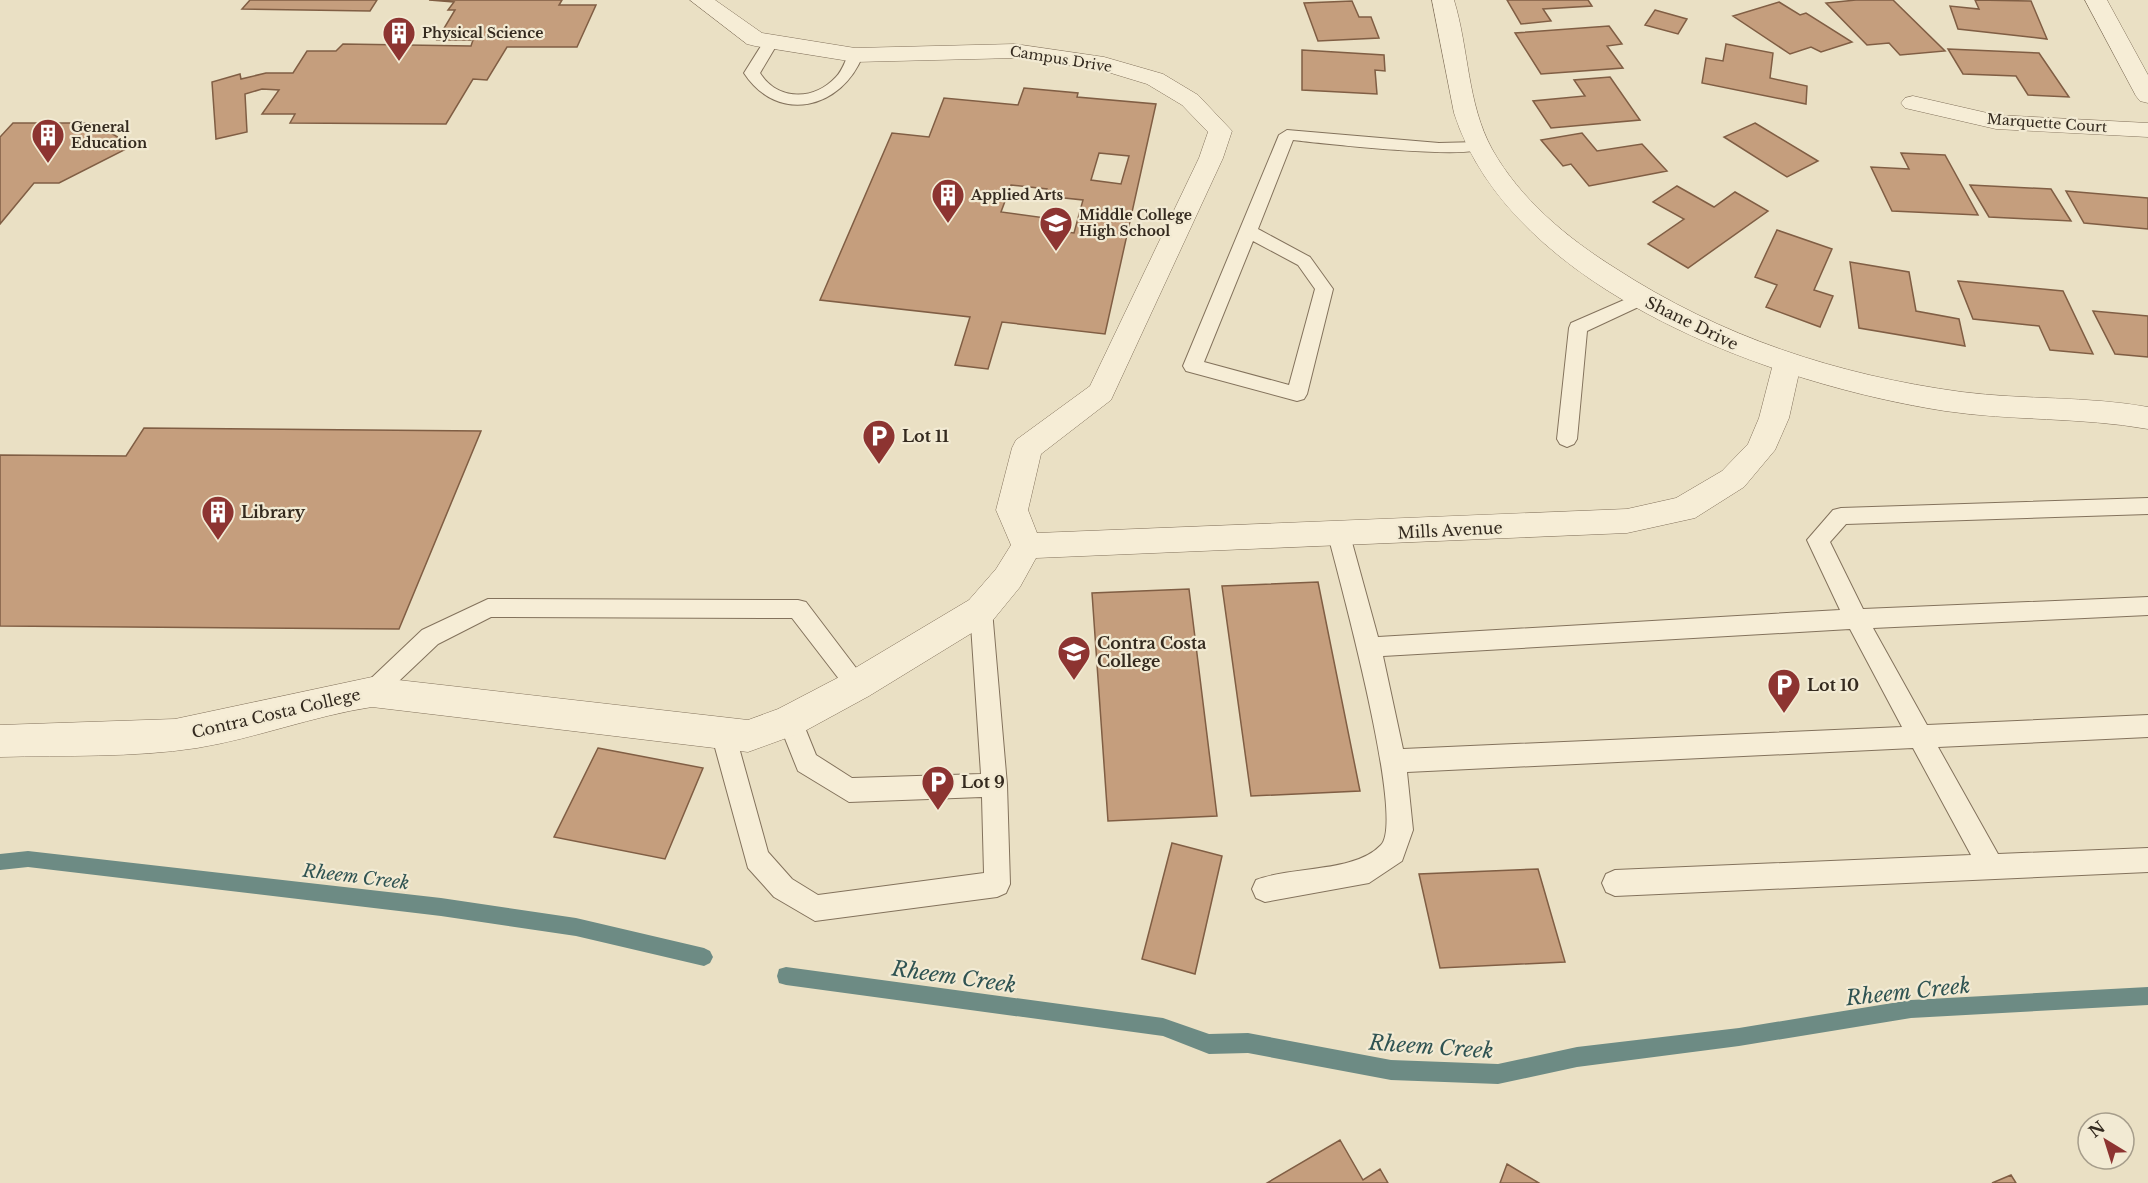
<svg xmlns="http://www.w3.org/2000/svg" width="2148" height="1183" font-family="'Libre Baskerville',serif">
	<style>
		.lines { fill: none; stroke-linecap: round; stroke-linejoin: round }
		.stream { fill: #6d8b84; fill-rule: evenodd }
		.building { fill: #c59e7d; stroke: #805e44; stroke-width: 1.5; fill-rule: evenodd }
		.service-casing { stroke: #83725c; stroke-width: 2 }
		.minor-casing { stroke: #83725c; stroke-width: 1 }
		.tertiary-casing { stroke: #83725c; stroke-width: 1 }
		.service { fill: #f6edd6; fill-rule: evenodd }
		.minor { fill: #f6edd6; fill-rule: evenodd }
		.tertiary { fill: #f6edd6; fill-rule: evenodd }
		.labels { text-anchor: middle; stroke-width: 4.5; stroke-linejoin: round; paint-order: stroke }
		.far-poi-label { font-size: 14px; font-weight: bold; fill: #342a1f; stroke: #f2ead3; text-anchor: start }
		.far-street-label { font-size: 14px; fill: #342a1f; stroke: #f2ead3 }
		.street-label { font-size: 16px; fill: #342a1f; stroke: #f2ead3 }
		.poi-label { font-size: 16px; font-weight: bold; fill: #342a1f; stroke: #f2ead3; text-anchor: start }
		.water-label { font-size: 18px; font-style: italic; fill: #2f5352; stroke: #f2ead3 }
		.near-water-label { font-size: 21px; font-style: italic; fill: #2f5352; stroke: #f2ead3 }
	</style>
	<rect width="100%" height="100%" fill="#eae0c4"/>
	<g class="lines">
		<path class="stream" d="M28 851 441 898 576 918 704 948 710 951 713 957 710 963 704 966 576 936 441 916 28 867 0 870V854Z
			M786 967 1163 1018 1209 1034 1248 1033 1391 1060 1498 1064 1577 1047 1739 1028 1911 1000 2148 987V1005L1911 1018 1739 1046 1577 1067 1498 1084 1391 1080 1248 1053 1209 1054 1163 1036 786 985 779 983 777 976 779 969Z"/>
	</g>
	<path class="building" d="M250 0H377L370 11 242 9Z
		M562 0 559 5H596L577 47H507L487 80 473 79 446 124 290 123 295 114H262L279 90 262 89 245 94 247 132 216 139 212 82 240 74 241 79 266 73H293L307 51H336L343 44 471 46 473 40H437L455 10H448L454 2 429 0Z
		M1507 0H1588L1592 6 1543 9 1551 21 1521 24Z
		M1856 0H1893L1945 51 1900 55 1889 43 1867 45 1826 3Z
		M1975 0 2031 1 2047 39 1958 29 1950 6 1979 9Z
		M1352 1 1359 17H1371L1379 38 1318 41 1304 3Z
		M1779 2 1800 15 1806 13 1852 42 1821 52 1811 47 1790 54 1733 16Z
		M1655 10 1687 19 1678 34 1645 25Z
		M1609 26 1622 44 1607 46 1623 68 1541 74 1515 33Z
		M1726 44 1773 53 1770 78 1807 86 1806 104 1702 83 1706 58 1723 61Z
		M1948 49 2039 53 2069 97 2028 95 2016 76 1963 74Z
		M1302 50 1384 55 1385 71 1375 70 1377 94 1302 90Z
		M1610 77 1640 120 1551 128 1533 101 1585 96 1574 80Z
		M1024 88 1078 93 1077 97 1156 104 1105 334 1002 322 988 369 955 365 970 317 820 300 892 133 929 137 944 98 1018 105ZM1099 153 1129 156 1121 184 1091 180ZM1011 185 1047 189 1045 196 1083 200 1074 233 1042 229 1046 218 1001 212Z
		M13 123H95L132 146 59 183H34L0 224V137Z
		M1755 123 1818 161 1787 177 1724 137Z
		M1582 133 1597 151 1642 144 1667 171 1589 186 1571 164 1563 166 1541 140Z
		M1901 153 1945 155 1978 215 1892 211 1871 167 1909 169Z
		M1970 185 2051 189 2071 221 1989 217Z
		M1677 186 1714 207 1735 192 1768 211 1688 268 1648 244 1684 219 1653 202Z
		M2066 191 2148 198V229L2084 223Z
		M1777 230 1832 249 1814 290 1833 296 1820 327 1766 307 1777 285 1755 277Z
		M1850 262 1909 272 1916 311 1959 319 1965 346 1859 328Z
		M1958 281 2063 291 2093 354 2050 350 2039 326 1973 319Z
		M2093 311 2148 316V357L2115 354Z
		M144 428 481 431 399 629 0 626V455L126 456Z
		M1318 582 1360 791 1251 796 1222 586Z
		M1189 589 1217 816 1108 821 1092 593Z
		M598 748 703 768 665 859 554 837Z
		M1172 843 1222 856 1195 974 1142 959Z
		M1538 869 1565 962 1440 968 1419 874Z
		M1340 1140 1363 1180 1380 1169 1388 1183H1267Z
		M1507 1164 1539 1183H1500Z
		M2011 1175 2016 1183H1992Z"/>
	<g class="lines">
		<defs>
			<path id="service" d="M771 36 779 41 760 73C778 101 814 101 836 77 843 70 845 60 850 52L855 50 863 55C842 109 778 125 744 73L766 38Z
				M1287 130 1439 143 1478 142 1486 147C1475 161 1319 143 1293 140L1258 229 1310 257 1333 289 1307 394 1304 399 1297 401 1186 371 1183 366 1279 135ZM1253 241 1298 265 1315 289 1289 385 1204 362Z
				M1640 293 1647 295 1649 299 1647 303 1587 331 1577 439 1574 444 1567 447 1560 444 1557 439 1569 328 1571 323Z
				M2148 498V514L1846 524 1830 542 1863 609 2148 597V615L1873 628 1927 725 2148 715V737L1938 747 1998 854 2148 848V872L1615 896 1606 892 1602 883 1606 874 1615 870 1971 855 1913 748 1407 772 1413 830 1402 861 1369 883 1265 902 1256 898 1252 889 1256 880C1291 866 1355 873 1381 845 1406 820 1339 578 1328 535L1331 529 1339 526 1347 529 1350 535 1378 637 1840 610 1807 540 1833 510 1841 508ZM1850 629 1902 727 1403 749 1383 656Z
				M488 599 798 600 806 602 869 685 865 692 857 695 849 692 792 618 491 617 438 644 380 699 372 702 364 699 360 692 364 685 422 630Z
				M981 601 989 603 992 610 1007 785 1010 884 1006 893 997 897 815 921 774 897 748 868 711 733 714 725 723 722 732 725 735 733 768 852 792 879 818 895 984 873 982 797 849 802 798 771 778 721 781 713 790 710 799 713 816 755 852 778 981 774 970 610 973 603Z"/>
			<path id="minor" d="M690 0H715L762 33 855 48 1015 44 1104 57 1163 74 1198 95 1232 131 1223 158 1111 400 1041 454 1028 510 1037 533 1627 509 1676 498 1722 471 1748 444 1759 418 1773 364 1777 357 1787 354 1797 357 1801 364 1789 418 1775 450 1744 487 1695 518 1627 533 1036 558 1020 587 993 620 869 696 803 732 748 752 372 707C313 716 257 738 197 748 132 758 66 755 0 757V725L175 719 372 677 748 720 778 709 845 674 969 600 996 569 1011 545 996 510 1012 448 1016 440 1090 386 1199 158 1208 132 1182 105 1147 84 1101 70 1015 58 855 62 755 46 747 44Z
				M2085 0H2107L2148 75V103L2140 101 2136 96Z
				M1913 96 1996 115 2148 123V137L1996 129 1905 108 1901 103 1905 98Z"/>
			<path id="tertiary" d="M1432 0H1454C1469 49 1467 103 1492 149 1520 199 1567 238 1615 268 1721 337 1837 375 1962 392 2024 400 2087 396 2148 407V429C2081 417 2012 421 1945 411 1777 385 1511 292 1454 113Z"/>
		</defs>
		<use href="#service" class="service-casing"/>
		<use href="#minor" class="minor-casing"/>
		<use href="#tertiary" class="tertiary-casing"/>
		<use href="#service" class="service"/>
		<use href="#minor" class="minor"/>
		<use href="#tertiary" class="tertiary"/>
	</g>
	<defs>
		<symbol id="building-pin" viewBox="-11 -11 22 30"><path d="M0 17L-7.5 6A9.5 9.5 0 1 1 7.5 6Z" fill="#8d3431" stroke="#f2ead3"/><path d="M-4-6H4V6H1V3H-1V6H-4ZM-2.5-4.3h1.7v1.8h-1.7ZM.8-4.3h1.7v1.8H.8ZM-2.5-1h1.7V.8h-1.7ZM.8-1h1.7V.8H.8Z" fill="#fff"/></symbol>
		<symbol id="school-pin" viewBox="-11 -11 22 30"><path d="M0 17L-7.5 6A9.5 9.5 0 1 1 7.5 6Z" fill="#8d3431" stroke="#f2ead3"/><path d="M0-5L7-2L0 1L-7-2ZM-4 1L0 2.5L4 1V4Q0 6-4 4Z" fill="#fff"/></symbol>
		<symbol id="parking-pin" viewBox="-11 -11 22 30"><path d="M0 17L-7.5 6A9.5 9.5 0 1 1 7.5 6Z" fill="#8d3431" stroke="#f2ead3"/><path d="M-3.5-5.5H1a3.5 3.5 0 0 1 0 7H-1V5.5H-3.5ZM-1-3.4V-.6H.8a1.4 1.4 0 0 0 0-2.8Z" fill="#fff"/></symbol>
		<symbol id="university-pin" viewBox="-11 -11 22 30"><path d="M0 17L-7.5 6A9.5 9.5 0 1 1 7.5 6Z" fill="#8d3431" stroke="#f2ead3"/><path d="M0-5L7-2L0 1L-7-2ZM-4 1L0 2.5L4 1V4Q0 6-4 4Z" fill="#fff"/></symbol>
	</defs>
	<g fill-rule="evenodd">
		<use href="#building-pin" x="380" y="14" width="38" height="52"/>
		<use href="#building-pin" x="29" y="116" width="38" height="52"/>
		<use href="#building-pin" x="929" y="176" width="38" height="52"/>
		<use href="#school-pin" x="1037" y="204" width="38" height="52"/>
		<use href="#parking-pin" x="860" y="417" width="38" height="52"/>
		<use href="#building-pin" x="199" y="493" width="38" height="52"/>
		<use href="#university-pin" x="1055" y="633" width="38" height="52"/>
		<use href="#parking-pin" x="1765" y="666" width="38" height="52"/>
		<use href="#parking-pin" x="919" y="763" width="38" height="52"/>
	</g>
	<g class="labels">
		<g class="far-poi-label">
			<text x="422" y="38">Physical Science</text>
			<text x="71" y="132">General<tspan x="71" dy="16">Education</tspan></text>
			<text x="971" y="200">Applied Arts</text>
			<text x="1079" y="220">Middle College<tspan x="1079" dy="16">High School</tspan></text>
		</g>
		<g class="far-street-label">
			<text transform="translate(1061 59) rotate(9)" y="5">Campus Drive</text>
			<text transform="translate(2047 123) rotate(4)" y="5">Marquette Court</text>
		</g>
		<g class="street-label">
			<text transform="translate(1692 323) rotate(26)" y="6">Shane Drive</text>
			<text transform="translate(1450 530) rotate(-3)" y="6">Mills Avenue</text>
			<text transform="translate(276 713) rotate(-13)" y="6">Contra Costa College</text>
		</g>
		<g class="poi-label">
			<text x="902" y="442">Lot 11</text>
			<text x="241" y="518">Library</text>
			<text x="1097" y="649">Contra Costa<tspan x="1097" dy="18">College</tspan></text>
			<text x="1807" y="691">Lot 10</text>
			<text x="961" y="788">Lot 9</text>
		</g>
		<g class="water-label">
			<text transform="translate(356 877) rotate(7)" y="6">Rheem Creek</text>
		</g>
		<g class="near-water-label">
			<text transform="translate(954 977) rotate(8)" y="7">Rheem Creek</text>
			<text transform="translate(1908 992) rotate(-6)" y="7">Rheem Creek</text>
			<text transform="translate(1431 1047) rotate(4)" y="7">Rheem Creek</text>
		</g>
	</g>
	<g transform="translate(2106 1141) rotate(322)"><circle r="28" fill="#f2ead3" stroke="#a69d8b" stroke-width="1.5"/>
	<path d="M0-4.5L10 22L0 15L-10 22Z" fill="#8d3431"/>
	<text y="-9" font-size="16" font-weight="bold" text-anchor="middle" fill="#342a1f">N</text>
	</g>
</svg>
